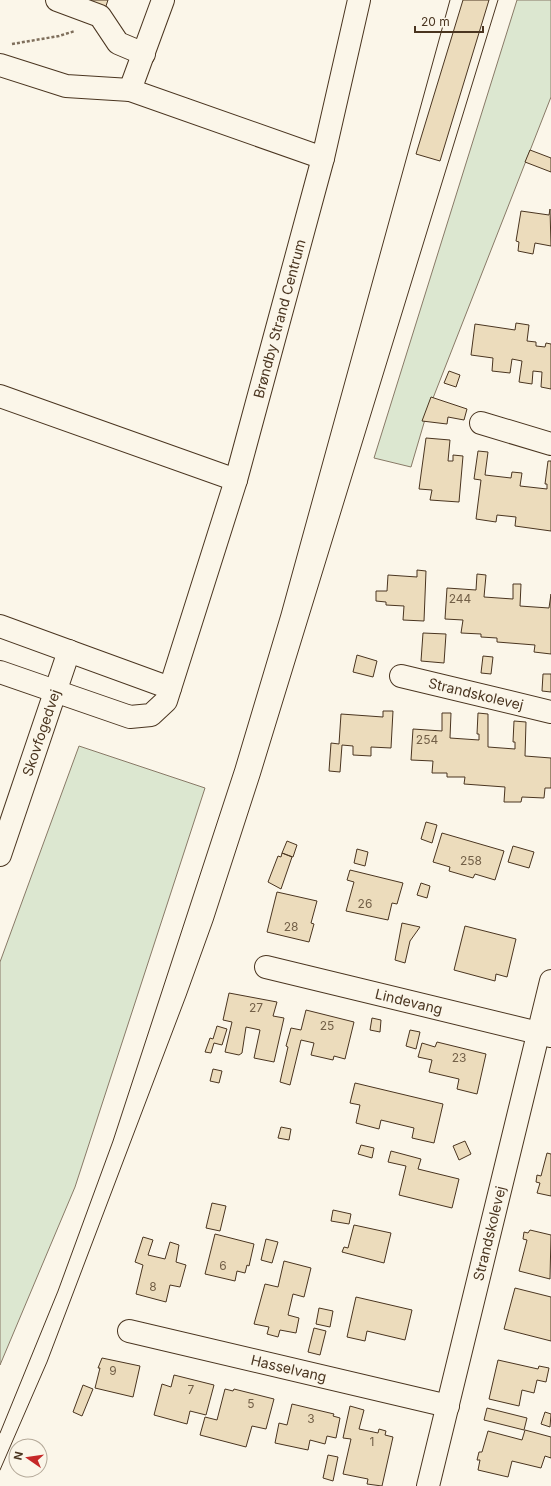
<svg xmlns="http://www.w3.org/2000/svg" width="551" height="1486" font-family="Inter,sans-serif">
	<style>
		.green { fill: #dce7d0; stroke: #887966 }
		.building { fill: #ecdcbc; stroke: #4a3520 }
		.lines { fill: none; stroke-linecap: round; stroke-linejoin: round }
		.minor-casing { stroke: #4a3520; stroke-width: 24 }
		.path { stroke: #7f6f5c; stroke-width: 2.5; stroke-dasharray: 3 2; stroke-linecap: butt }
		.minor { stroke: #fbf6e9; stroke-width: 22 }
		.tram { stroke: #4a3520; stroke-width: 1 }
		.labels { text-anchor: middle; stroke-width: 3; stroke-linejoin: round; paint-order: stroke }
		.number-label { font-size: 12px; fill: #725f47 }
		.street-label { font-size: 14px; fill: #4a3520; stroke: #fbf6e9 }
	</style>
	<rect width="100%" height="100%" fill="#fbf6e9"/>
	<path class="green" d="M517 0H551V97L426 416 411 467 374 458Z
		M79 746 205 788 75 1187 0 1365V962Z"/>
	<path class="building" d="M80 0H108L105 9Z
		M463 0H489L440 161 416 154Z
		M530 150 551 158V172L525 162Z
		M550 209 551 246 535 243 533 254 518 251 519 242 516 241 521 211 549 215Z
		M516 323 529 325 527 341 536 342V346L545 347 546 343 551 344V389L541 387 542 372 533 371 532 384 519 382 522 361 512 359 510 373 492 371 493 358 471 355 475 324 515 330Z
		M449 371 460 375 456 387 444 383Z
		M431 397 467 409 464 420 448 417 447 424 422 421Z
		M426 438 450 440 448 461H453V455L463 456 459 502 430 500 432 490 419 489Z
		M478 451 488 452 485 475 511 478 512 472 522 473 520 486 547 489V484H545L548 461H551V531L515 526 516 517 497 515 496 522 476 519 481 480 474 479Z
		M417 570 426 571 424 621 403 620 404 606 386 605V602L376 601V591H387L388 575 417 577Z
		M477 574 486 575 484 597 513 599V584H521L520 606 549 608 551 594V654L534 652 535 645 497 642V638L481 637V634L461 633 463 620 445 619 447 588 476 590Z
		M423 633 446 634 444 663 421 661Z
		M357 655 377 661 373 677 353 672Z
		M483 656 493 657 491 674 481 673Z
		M543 674H551V692L542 691Z
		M383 711H393L391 748 371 747V756L353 755V746L342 745 340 772 329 771 331 743 339 744 341 714 383 717Z
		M442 713H451L450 738 479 740V734H477L478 713 488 714V747L515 749V742H513L514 721 526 722 525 756 551 758V788H545L544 798 522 797 521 802H504L505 787 464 784 465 777H447V773H432L433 761 411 760 413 729 442 731Z
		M426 822 437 825 432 843 421 839Z
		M442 833 504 851 495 880 475 874 473 878 449 871 450 867 433 862Z
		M287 841 297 845 293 857 282 853Z
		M513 846 534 852 529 868 508 862Z
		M357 849 368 852 365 866 354 863Z
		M282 853 292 857 281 889 268 882 278 856 281 857Z
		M350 870 403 883 397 904 392 903 388 920 346 911 354 882 347 880Z
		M421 883 430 886 427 898 417 895Z
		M277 892 317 901 311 923 314 924 309 942 267 932Z
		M402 923 420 927 410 941 405 963 395 960Z
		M465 926 516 939 507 977 496 974 495 981 454 970Z
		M229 993 277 1002 273 1016 284 1018 274 1062 254 1058 260 1030 246 1027 242 1053 239 1055 225 1052 232 1022 223 1020Z
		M306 1010 354 1022 345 1059 334 1056 333 1060 311 1055 314 1043 301 1040 290 1085 280 1082 288 1047 286 1046 291 1028 301 1030Z
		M372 1018 381 1020 380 1032 370 1030Z
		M217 1026 227 1029 222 1045 214 1043 211 1053 205 1052 210 1038 213 1039Z
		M410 1030 420 1032 416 1049 406 1046Z
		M437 1042 486 1054 477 1094 457 1089 459 1079 429 1072 432 1060 418 1057 422 1043 435 1047Z
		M213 1069 222 1071 219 1083 210 1081Z
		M355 1083 443 1104 434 1143 412 1138 414 1128 381 1120 379 1129 356 1123 360 1105 350 1103Z
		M281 1127 291 1129 289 1140 278 1138Z
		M465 1141 471 1154 459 1160 453 1146Z
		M361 1145 374 1148 372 1158 358 1154Z
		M391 1151 421 1159 418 1169 459 1179 452 1208 399 1195 406 1166 388 1162Z
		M547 1153 551 1154V1196L537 1193 540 1183 536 1182 537 1175 541 1176Z
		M212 1203 226 1206 220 1231 206 1228Z
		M333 1210 351 1214 349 1224 331 1221Z
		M354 1225 391 1233 384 1263 342 1252 344 1247 348 1248Z
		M530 1230 551 1235 550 1279 519 1271 527 1240 523 1239 524 1232 528 1233Z
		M215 1234 254 1244 249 1266 247 1265 245 1273 237 1271 235 1281 205 1274Z
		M143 1237 153 1240 148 1255 165 1259 170 1242 179 1245 176 1262 186 1265 180 1287 170 1285 166 1302 136 1294 143 1265 135 1262Z
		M266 1239 278 1242 272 1263 261 1260Z
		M284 1261 311 1268 304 1297 293 1294 288 1315 299 1318 296 1333 280 1330 278 1337 267 1334 269 1327 254 1324 265 1284 278 1287Z
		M515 1288 551 1297V1341L504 1329Z
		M356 1297 412 1310 405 1340 367 1331 365 1341 347 1337Z
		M319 1308 333 1311 330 1327 316 1324Z
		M314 1328 326 1331 320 1355 308 1352Z
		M102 1358 140 1366 133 1397 95 1388 100 1368H98Z
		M498 1360 538 1369 539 1366 549 1368 546 1382 537 1380 534 1393 522 1390 519 1406 489 1399Z
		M174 1375 214 1385 206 1415 190 1411 187 1424 154 1415 162 1384 171 1387Z
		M83 1385 93 1389 82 1416 73 1412Z
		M225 1389 233 1391 234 1389 274 1399 266 1429 252 1426 246 1447 200 1435 205 1417 217 1420Z
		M292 1404 334 1414 333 1416 340 1418 336 1438 327 1436 325 1444 310 1440 308 1450 275 1443 279 1423 287 1425Z
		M350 1406 364 1410 359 1429 378 1433 379 1429 386 1431 385 1435 393 1437 382 1486 367 1484 368 1479 343 1474 351 1439 343 1438Z
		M487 1408 527 1418 524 1430 484 1420Z
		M545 1412 551 1414 550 1427 541 1424Z
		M525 1430 551 1437V1458L545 1456 541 1468 512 1461 508 1477 478 1470 480 1460H477L479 1452H482L488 1431 522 1440Z
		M328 1455 338 1457 333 1481 323 1478Z"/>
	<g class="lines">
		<defs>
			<g id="minor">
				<path d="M57 0 100 16 118 43 144 54"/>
				<path d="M163 0 130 90 323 158"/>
				<path d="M0 65 66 86 130 90"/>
				<path d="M0 396 236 480"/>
				<path d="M481 423 551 444"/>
				<path d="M0 626 170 688"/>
				<path id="s1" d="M0 672 130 717 151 715 166 701 236 480 323 158 359 0"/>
				<path id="s2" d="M401 676 551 712"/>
				<path id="s3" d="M0 855 69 651"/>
				<path id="s4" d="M266 967 551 1036"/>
				<path id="s5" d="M129 1331 448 1406"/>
				<path id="s6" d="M428 1486 551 981"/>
			</g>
		</defs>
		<use href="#minor" class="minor-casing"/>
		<path class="path" d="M12 44 59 36 75 31"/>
		<use href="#minor" class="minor"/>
		<path class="tram" d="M0 1433 58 1291 113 1141 235 768 281 614 450 0
			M0 1470 47 1362 186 996 213 921 260 776 498 0"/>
	</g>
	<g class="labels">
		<g class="number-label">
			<text x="460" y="603">244</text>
			<text x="427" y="744">254</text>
			<text x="471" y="865">258</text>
			<text x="365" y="908">26</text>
			<text x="291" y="931">28</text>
			<text x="256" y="1012">27</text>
			<text x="327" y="1030">25</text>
			<text x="459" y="1062">23</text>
			<text x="223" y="1270">6</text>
			<text x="153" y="1291">8</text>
			<text x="113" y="1375">9</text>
			<text x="191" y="1394">7</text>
			<text x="251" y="1408">5</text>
			<text x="311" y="1423">3</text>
			<text x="372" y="1446">1</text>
		</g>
		<g class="street-label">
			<text dy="5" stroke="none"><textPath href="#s1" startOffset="578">Brøndby Strand Centrum</textPath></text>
			<text dy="5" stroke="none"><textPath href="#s2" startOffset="77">Strandskolevej</textPath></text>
			<text dy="5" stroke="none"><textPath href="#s3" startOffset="129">Skovfogedvej</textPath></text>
			<text dy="5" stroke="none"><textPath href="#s4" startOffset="147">Lindevang</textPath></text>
			<text dy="5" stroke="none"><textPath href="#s6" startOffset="260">Strandskolevej</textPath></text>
			<text dy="5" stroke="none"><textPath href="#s5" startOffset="164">Hasselvang</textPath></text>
		</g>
	</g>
	<g transform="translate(28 1458) rotate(283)"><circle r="19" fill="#fbf6e9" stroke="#b4a999"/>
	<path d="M0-3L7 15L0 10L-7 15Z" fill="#c62828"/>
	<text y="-6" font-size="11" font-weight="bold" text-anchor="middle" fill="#4a3520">N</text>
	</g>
	<path d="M415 26v6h68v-6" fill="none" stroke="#4a3520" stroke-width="2"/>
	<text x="421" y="26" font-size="12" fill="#4a3520" stroke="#fbf6e9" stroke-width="3" paint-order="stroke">20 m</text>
</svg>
